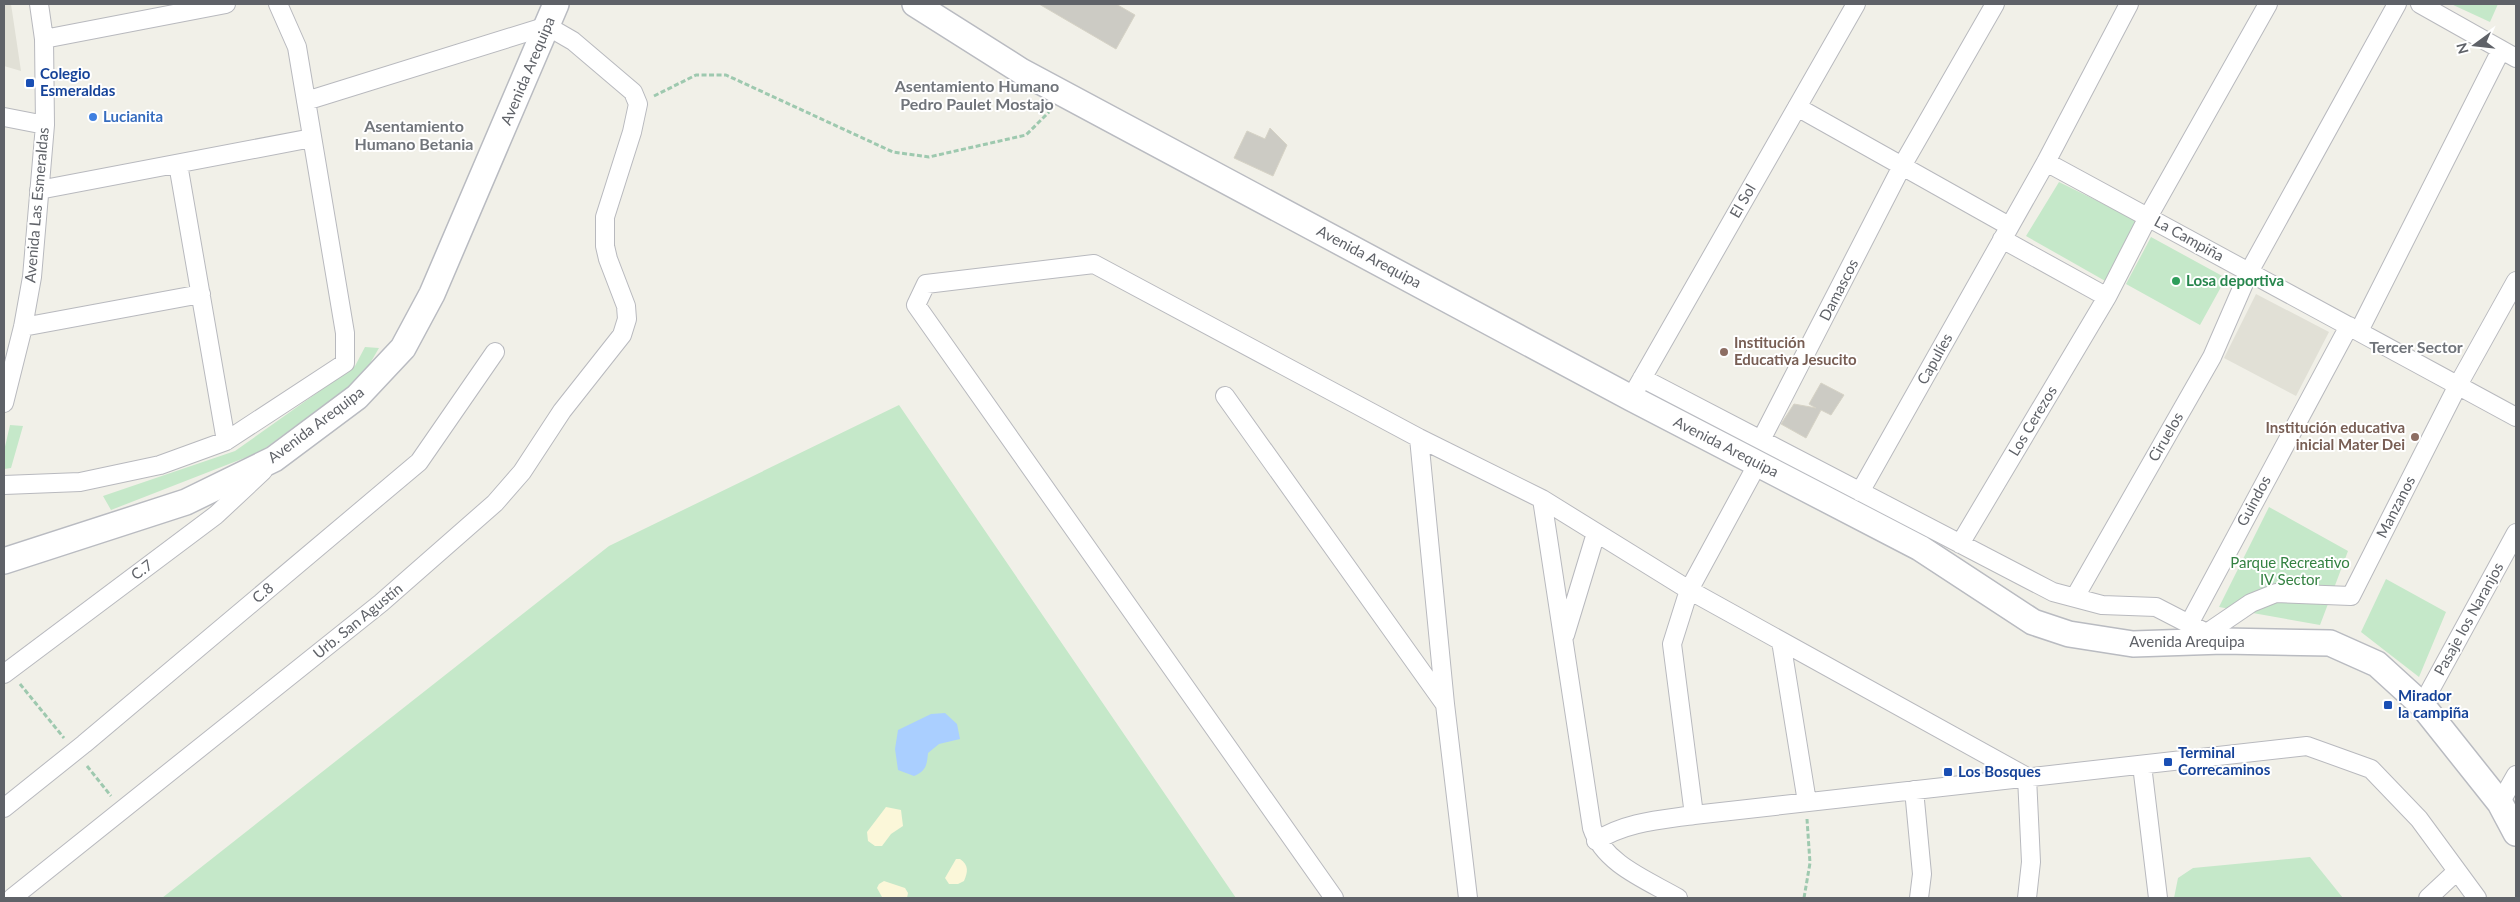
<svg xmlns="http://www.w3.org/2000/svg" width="2520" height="902" font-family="Lato,sans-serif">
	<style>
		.education { fill: #e1e0d6 }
		.green { fill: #c5e8c9 }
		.sand { fill: #fbf7d9 }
		.water { fill: #aacfff }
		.building { fill: #cccbc4; stroke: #d6d3c6 }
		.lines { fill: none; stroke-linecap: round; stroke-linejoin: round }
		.street-casing { stroke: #b8b9be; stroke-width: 20 }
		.secondary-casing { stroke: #b9bbc1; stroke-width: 28 }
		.path { stroke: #9ec9af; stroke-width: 3; stroke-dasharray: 5 2.5; stroke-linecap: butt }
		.street { stroke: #fff; stroke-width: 18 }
		.secondary { stroke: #fff; stroke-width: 25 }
		.transit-dot { fill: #1a4fb4; stroke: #fff; stroke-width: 2 }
		.shop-dot { fill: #3f7fe0; stroke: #fff; stroke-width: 2 }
		.leisure-dot { fill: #2e9e5b; stroke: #fff; stroke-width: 2 }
		.education-dot { fill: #8d6e63; stroke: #fff; stroke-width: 2 }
		.labels { text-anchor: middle; stroke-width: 4; stroke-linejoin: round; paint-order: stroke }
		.street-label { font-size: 15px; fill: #5f6268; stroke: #fff }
		.transit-label { font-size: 15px; font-weight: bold; fill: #164399; stroke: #fff; text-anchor: start }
		.shop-label { font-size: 15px; font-weight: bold; fill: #366cbe; stroke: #fff; text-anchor: start }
		.leisure-label { font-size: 15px; font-weight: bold; fill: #27864d; stroke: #fff; text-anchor: start }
		.education-label { font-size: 15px; font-weight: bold; fill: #785e54; stroke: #fff; text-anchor: start }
		.park-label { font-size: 15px; fill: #348242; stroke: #fff }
		.neighbourhood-label { font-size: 16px; font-weight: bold; fill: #70747a; stroke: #fff }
	</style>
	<rect width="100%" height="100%" fill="#f1f0e8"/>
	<path class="education" d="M4 4H11L21 71 4 66Z
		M2256 294 2329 332 2296 396 2224 358Z"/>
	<path class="green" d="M2451 4H2498L2490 22Z
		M2059 182 2140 222 2107 282 2026 236Z
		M2151 237 2226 278 2200 325 2126 284Z
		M365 347 379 348 362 377 260 452 111 510 103 496 235 451 355 366Z
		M899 405 1236 898H162L609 546Z
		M10 425 23 426 11 468 4 469V451Z
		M2269 507 2348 551 2320 625 2219 607Z
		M2386 579 2446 612 2419 677 2361 632Z
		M2310 857 2343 898H2174L2178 878 2193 868Z"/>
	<path class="sand" d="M886 807 901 810 903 826 891 834 882 846H875L868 841 867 832Z
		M956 859H960C969 865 968 872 964 881L958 884H949L945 878Z
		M884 881 905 888 908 893 907 898 882 897 877 888 879 884Z"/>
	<path class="water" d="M945 713 957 724 960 739 939 744 928 753C927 765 926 771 914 776L898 770 895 749 898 730 931 714Z"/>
	<path class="building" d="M1039 4H1116L1135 15 1116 49Z
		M1270 128 1287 145 1273 176 1234 158 1247 131 1265 139Z
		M1821 383 1844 395 1831 415 1821 410 1806 438 1781 424 1794 404 1816 408 1809 404Z"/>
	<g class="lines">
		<defs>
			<path id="street" d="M2420 4 2516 58
				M44 39 226 4
				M1797 107 2009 226
				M4 117 45 125
				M2046 162 2516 417
				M178 164 226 441
				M39 190 312 138
				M2002 239 2107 297 2148 217 2268 4
				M23 327 201 294
				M2359 331 2501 50
				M1642 378 2053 592 2102 605 2156 607 2220 640
				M1636 389 1856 4
				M1225 396 1444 703
				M4 403 23 327 32 277 45 125 44 39 39 4
				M1419 438 1445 704 1468 898
				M1761 440 1902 166 1995 4
				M4 485 80 482 160 465 226 441 345 363V333L297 47 278 4
				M1860 492 2046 162 2129 4
				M1542 499 1592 828C1604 864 1647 880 1678 898
				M1960 544 2107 297
				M2075 597 2212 357 2249 272 2397 4
				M2189 624 2349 326
				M2207 633 2251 603 2276 593 2351 596 2458 385 2516 281
				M1565 635 1596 533
				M1781 641 1807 802
				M4 674 216 515 263 471
				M2422 705 2516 533
				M2142 765 2158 898
				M1914 790 1922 874 1919 898
				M2500 803 2516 775
				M4 808 84 744 419 462 495 352
				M1694 815 1672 644 1689 590 1758 463
				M1596 841C1626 822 1659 820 1694 815L2307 746 2371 769 2419 819 2477 898
				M12 898 381 603 495 503 522 472 562 411 622 335 627 319 626 306 608 259 605 246V217L632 132 638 104 633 92 573 41 547 26 306 101
				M1334 898 916 305 926 284 1094 264 1419 438 1542 499 1689 590 2027 777 2031 862 2027 898
				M2428 898 2457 871"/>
			<path id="secondary" d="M915 4 1021 71 1631 398 1920 548 2033 622 2069 634 2133 644 2223 641 2330 643 2377 664 2422 705 2500 803 2516 833
				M4 561 186 502 274 459 357 397 403 348 432 294 556 4"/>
		</defs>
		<use href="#street" class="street-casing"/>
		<use href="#secondary" class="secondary-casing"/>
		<path class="path" d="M654 96 696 75H726L893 152 929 157 1026 135 1049 112
			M20 684 64 738
			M87 766 111 796
			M1804 898 1810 863 1807 819"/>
		<use href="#street" class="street"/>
		<use href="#secondary" class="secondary"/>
	</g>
	<g class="transit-dot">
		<rect x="25" y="78" width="10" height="10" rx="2.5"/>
		<rect x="2383" y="700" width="10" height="10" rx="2.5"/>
		<rect x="2163" y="757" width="10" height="10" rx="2.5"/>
		<rect x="1943" y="767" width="10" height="10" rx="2.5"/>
	</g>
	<circle class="shop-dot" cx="93" cy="117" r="5"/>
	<circle class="leisure-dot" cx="2176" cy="281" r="5"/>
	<g class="education-dot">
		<circle cx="1724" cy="352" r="5"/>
		<circle cx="2415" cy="437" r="5"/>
	</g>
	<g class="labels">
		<g class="street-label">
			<text transform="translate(528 71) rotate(-67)" y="5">Avenida Arequipa</text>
			<text transform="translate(1743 201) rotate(-60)" y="5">El Sol</text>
			<text transform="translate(37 205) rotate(-85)" y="5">Avenida Las Esmeraldas</text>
			<text transform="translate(2189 239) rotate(29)" y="5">La Campiña</text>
			<text transform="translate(1369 257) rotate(28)" y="5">Avenida Arequipa</text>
			<text transform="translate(1839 290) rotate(-63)" y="5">Damascos</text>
			<text transform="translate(1935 359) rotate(-61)" y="5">Capulíes</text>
			<text transform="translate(2033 421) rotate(-59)" y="5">Los Cerezos</text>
			<text transform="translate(316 425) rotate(-37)" y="5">Avenida Arequipa</text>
			<text transform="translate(2166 437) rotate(-60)" y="5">Ciruelos</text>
			<text transform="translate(1726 447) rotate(27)" y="5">Avenida Arequipa</text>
			<text transform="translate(2254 501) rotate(-62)" y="5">Guindos</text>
			<text transform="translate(2396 507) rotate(-63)" y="5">Manzanos</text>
			<text transform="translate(142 570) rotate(-37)" y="5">C.7</text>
			<text transform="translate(263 593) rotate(-40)" y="5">C.8</text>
			<text transform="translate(2469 619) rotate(-61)" y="5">Pasaje los Naranjos</text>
			<text transform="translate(358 621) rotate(-39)" y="5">Urb. San Agustín</text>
			<text x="2187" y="647">Avenida Arequipa</text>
		</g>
		<g class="transit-label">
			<text x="40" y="79">Colegio<tspan x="40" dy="17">Esmeraldas</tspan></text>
			<text x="2398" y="701">Mirador<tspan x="2398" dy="17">la campiña</tspan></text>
			<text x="2178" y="758">Terminal<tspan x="2178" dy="17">Correcaminos</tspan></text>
			<text x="1958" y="777">Los Bosques</text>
		</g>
		<g class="shop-label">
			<text x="103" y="122">Lucianita</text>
		</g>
		<g class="leisure-label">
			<text x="2186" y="286">Losa deportiva</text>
		</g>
		<g class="education-label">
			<text x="1734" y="348">Institución<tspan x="1734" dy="17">Educativa Jesucito</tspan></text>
			<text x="2405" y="433" text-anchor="end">Institución educativa<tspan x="2405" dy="17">inicial Mater Dei</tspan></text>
		</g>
		<g class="park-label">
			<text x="2290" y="568">Parque Recreativo<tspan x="2290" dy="17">IV Sector</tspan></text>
		</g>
		<g class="neighbourhood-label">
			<text x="977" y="92">Asentamiento Humano<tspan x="977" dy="18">Pedro Paulet Mostajo</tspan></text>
			<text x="414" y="132">Asentamiento<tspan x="414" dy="18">Humano Betania</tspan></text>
			<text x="2416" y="353">Tercer Sector</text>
		</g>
	</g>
	<rect width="2520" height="902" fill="none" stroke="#5f6268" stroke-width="10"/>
	<g transform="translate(2475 45) rotate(255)" stroke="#ffffff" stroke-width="4" paint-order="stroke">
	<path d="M0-4L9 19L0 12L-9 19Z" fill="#5f6268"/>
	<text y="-8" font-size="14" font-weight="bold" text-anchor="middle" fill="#5f6268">N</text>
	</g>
</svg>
